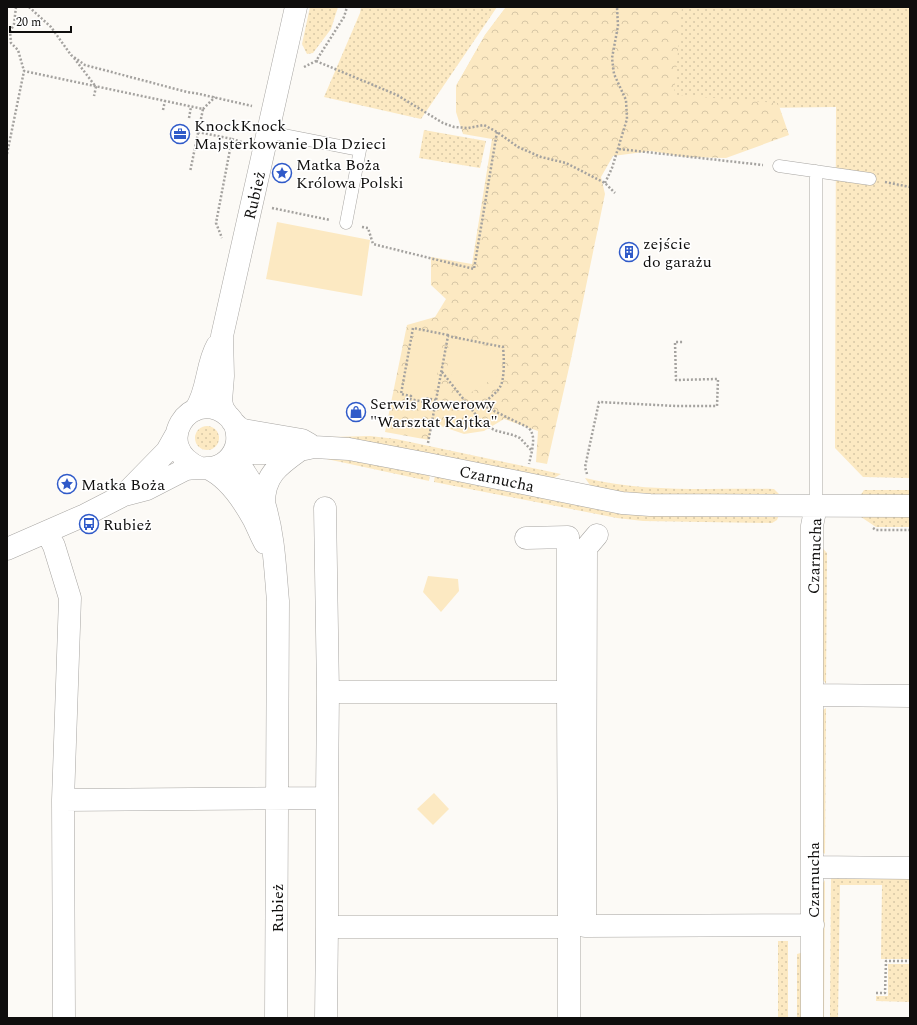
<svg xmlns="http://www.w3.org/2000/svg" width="917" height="1025" font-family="Spectral,serif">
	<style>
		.grass { fill: url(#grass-dots) }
		.forest { fill: url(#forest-crowns) }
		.park { fill: #fce9c2 }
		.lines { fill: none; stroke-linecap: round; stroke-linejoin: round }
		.lane-casing { stroke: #a7a5a2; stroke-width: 13 }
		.street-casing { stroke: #a7a5a2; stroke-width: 23 }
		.path { stroke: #a4a29f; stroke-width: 2.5; stroke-dasharray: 2 2; stroke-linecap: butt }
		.lane { stroke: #fff; stroke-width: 12 }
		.street { stroke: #fff; stroke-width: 22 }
		.labels { text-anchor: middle; stroke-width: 3; stroke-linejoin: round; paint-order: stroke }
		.poi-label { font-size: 16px; fill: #0f0e0d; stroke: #fff; text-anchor: start }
		.street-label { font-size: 16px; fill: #0f0e0d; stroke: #fff }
	</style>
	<defs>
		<pattern id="grass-dots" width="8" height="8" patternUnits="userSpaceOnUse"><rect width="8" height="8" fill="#fce9c2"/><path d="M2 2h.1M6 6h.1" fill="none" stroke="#d7c7a6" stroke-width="1.8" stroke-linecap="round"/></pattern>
		<pattern id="forest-crowns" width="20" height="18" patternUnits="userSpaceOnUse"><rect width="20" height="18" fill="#fce9c2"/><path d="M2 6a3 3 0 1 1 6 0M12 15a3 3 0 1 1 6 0" fill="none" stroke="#d7c7a6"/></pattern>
	</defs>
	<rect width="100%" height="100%" fill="#fcfaf6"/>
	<path class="grass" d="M310 7H338L331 29 313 53 307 54 302 44Z
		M361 7H497L421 119 324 97 360 13Z
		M506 7H910V478L863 477 835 448 836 107 456 112V86L485 35Z
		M424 130 486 141 480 168 419 158Z
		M195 438a12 12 0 1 1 24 0a12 12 0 1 1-24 0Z
		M370 436 396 439 561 474 554 478 331 437Z
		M322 458 357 460 430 473 429 481Z
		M435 474 779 515 777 520 772 523 643 521 617 518 434 482Z
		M585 478C646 493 712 488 774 489L780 495 665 496 633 493 596 489 590 485Z
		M864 490H910V496H860Z
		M858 515H910V527H876Z
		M820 545 827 553 826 684 819 674Z
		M826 708 825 854 821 851V714L823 710Z
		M910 876V959H881L882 885H840L838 1018H830L831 877Z
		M825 880 824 1018H819L823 883Z
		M778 941H788V1018H778Z
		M804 952V1018H797V954Z
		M888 964H910V1002L876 1001V996H888Z"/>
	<path class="forest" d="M506 7H682L674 95 778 103 789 135 726 158 685 157 651 151 613 156 601 177 605 194 571 359 547 464 536 462 538 431 504 419 484 431 464 434 432 423 429 440 385 432 407 325 435 317 446 299 431 285V257L472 264 492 139 463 134 456 112V86L485 35Z"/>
	<path class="park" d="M277 222 370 240 362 296 266 279Z
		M415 331 444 336 433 398 403 392Z
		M452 339 502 349 499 375 467 395 447 369Z
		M428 576 458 579 459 591 441 612 423 592Z
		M434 793 449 809 433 825 417 809Z"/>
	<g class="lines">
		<defs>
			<path id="lane" d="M268 132 360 150 346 223
				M779 166 870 179
				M816 506V171"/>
			<path id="street" d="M195 410C208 393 206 365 217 346
				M228 416 223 409 221 401 223 376 222 336 296 7
				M232 421 238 427 243 430 302 440 309 444
				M235 451 242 453H263L300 450 314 447 349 449 428 464 622 503 650 505 910 506
				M233 454 264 503C274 535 275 568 278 601L276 1018
				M207 468C228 477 243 500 254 520 258 528 261 536 265 543
				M125 494 167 451 176 435
				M264 503C264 475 279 465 300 450
				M325 508 328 692
				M47 532 54 546 70 598 63 800 64 1018
				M597 535 586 548 585 926 813 925
				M526 538 568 537V692
				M7 549 85 515 124 495 147 489 184 470C192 467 200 469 208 468 223 468 235 456 237 442 238 432 235 421 227 415 190 386 150 447 200 468
				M813 695 910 696
				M327 798 328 692H568L569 927
				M63 800 327 798V927
				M813 867 910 868
				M326 1018 327 927H569V1018
				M812 1018V526L816 506"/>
		</defs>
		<use href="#lane" class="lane-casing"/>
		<use href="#street" class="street-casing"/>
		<path class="path" d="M16 7 14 24 10 32 11 43 18 50 24 71
			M29 7 51 27 71 55 85 65 187 92 195 93 252 106
			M74 58 96 87 94 96
			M316 61 397 95 443 123 454 127 468 128 484 125 497 132 518 147 541 157 566 163 605 183 615 193
			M304 67 316 61 344 17 347 7
			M203 109 215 97
			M163 110 165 101
			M189 118 191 107
			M198 132 232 139 216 223 222 238
			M232 139 245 143
			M619 149 763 165
			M7 154 24 71 203 109 190 172
			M885 182 910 187
			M605 183 612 168 627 119 626 100 614 74 612 58 618 26 617 7
			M272 208 330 220
			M362 227 368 228 373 244 474 269 497 132
			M442 372 480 420 488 427 497 431 513 435 520 438 532 451 529 464
			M436 400 425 398 424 402 410 399 411 396 401 394 413 328 448 335V336
			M428 443 448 336 503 347C504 357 505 379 500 387 496 394 489 397 485 403L486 407 529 428C535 436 533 442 532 451
			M587 474 585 467 599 402 676 406H717L718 379 676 380 675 342H684
			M873 528 876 530H910
			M876 993H885L886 961H910"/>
		<use href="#lane" class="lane"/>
		<use href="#street" class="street"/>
	</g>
	<defs>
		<symbol id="office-ring" viewBox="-11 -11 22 22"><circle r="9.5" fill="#fff" stroke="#2f5ac9" stroke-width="1.5"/><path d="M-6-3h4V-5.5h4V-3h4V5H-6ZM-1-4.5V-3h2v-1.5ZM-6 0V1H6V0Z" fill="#2f5ac9"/></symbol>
		<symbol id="sight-ring" viewBox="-11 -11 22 22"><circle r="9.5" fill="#fff" stroke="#2f5ac9" stroke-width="1.5"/><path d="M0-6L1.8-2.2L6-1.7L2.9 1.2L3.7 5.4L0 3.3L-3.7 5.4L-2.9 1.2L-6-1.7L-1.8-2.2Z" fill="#2f5ac9"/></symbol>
		<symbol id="building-ring" viewBox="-11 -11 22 22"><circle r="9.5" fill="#fff" stroke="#2f5ac9" stroke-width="1.5"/><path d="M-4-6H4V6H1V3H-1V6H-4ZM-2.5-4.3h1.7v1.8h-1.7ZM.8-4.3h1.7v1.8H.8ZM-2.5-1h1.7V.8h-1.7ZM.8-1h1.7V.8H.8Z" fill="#2f5ac9"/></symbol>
		<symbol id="shop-ring" viewBox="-11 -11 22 22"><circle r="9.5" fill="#fff" stroke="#2f5ac9" stroke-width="1.5"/><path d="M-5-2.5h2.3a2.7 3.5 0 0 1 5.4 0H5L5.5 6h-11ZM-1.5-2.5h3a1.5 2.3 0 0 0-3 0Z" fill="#2f5ac9"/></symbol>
		<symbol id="bus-ring" viewBox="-11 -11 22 22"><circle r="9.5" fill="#fff" stroke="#2f5ac9" stroke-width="1.5"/><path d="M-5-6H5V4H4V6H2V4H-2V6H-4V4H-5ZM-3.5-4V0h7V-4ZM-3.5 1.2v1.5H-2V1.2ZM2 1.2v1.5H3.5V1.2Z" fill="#2f5ac9"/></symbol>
	</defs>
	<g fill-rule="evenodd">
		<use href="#office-ring" x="169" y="123" width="22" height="22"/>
		<use href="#sight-ring" x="271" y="162" width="22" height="22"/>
		<use href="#building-ring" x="618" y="241" width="22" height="22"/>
		<use href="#shop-ring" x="345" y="401" width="22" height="22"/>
		<use href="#sight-ring" x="56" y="473" width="22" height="22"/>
		<use href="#bus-ring" x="78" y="513" width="22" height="22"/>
	</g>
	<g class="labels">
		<g class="poi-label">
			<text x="194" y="131">KnockKnock<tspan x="194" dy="18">Majsterkowanie Dla Dzieci</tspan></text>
			<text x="296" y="170">Matka Boża<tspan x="296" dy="18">Królowa Polski</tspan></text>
			<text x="643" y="249">zejście<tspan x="643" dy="18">do garażu</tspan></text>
			<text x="370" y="409">Serwis Rowerowy<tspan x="370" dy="18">"Warsztat Kajtka"</tspan></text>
			<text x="81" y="490">Matka Boża</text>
			<text x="103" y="530">Rubież</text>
		</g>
		<g class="street-label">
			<text transform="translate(254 195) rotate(-77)" y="6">Rubież</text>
			<text transform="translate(497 478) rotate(12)" y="6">Czarnucha</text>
			<text transform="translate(814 556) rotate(-88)" y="6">Czarnucha</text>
			<text transform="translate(813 880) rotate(-90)" y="6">Czarnucha</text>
			<text transform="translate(277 908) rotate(-90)" y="6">Rubież</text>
		</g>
	</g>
	<rect width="917" height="1025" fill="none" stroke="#0f0e0d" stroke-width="16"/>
	<path d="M10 26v6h61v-6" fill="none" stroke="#0f0e0d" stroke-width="2"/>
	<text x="16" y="26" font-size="12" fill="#0f0e0d" stroke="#ffffff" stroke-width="3" paint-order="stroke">20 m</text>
</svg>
